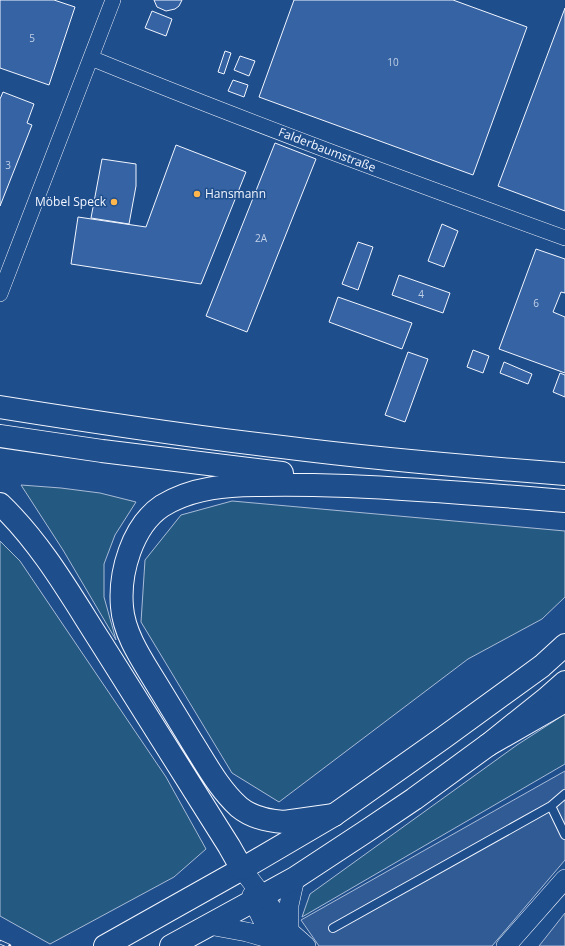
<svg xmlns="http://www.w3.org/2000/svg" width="565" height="946" font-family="'Open Sans',sans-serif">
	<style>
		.green { fill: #245a82; stroke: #a8bbd7 }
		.parking { fill: #305b95; stroke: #a8bbd7 }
		.building { fill: #3563a3; stroke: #f2f6ff }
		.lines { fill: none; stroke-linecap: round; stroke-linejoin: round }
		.service-casing { stroke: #f2f6ff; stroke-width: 10 }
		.minor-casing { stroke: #f2f6ff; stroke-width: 16 }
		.tertiary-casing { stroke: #f2f6ff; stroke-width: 20 }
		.primary-casing { stroke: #f2f6ff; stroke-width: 24 }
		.motorway-casing { stroke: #f2f6ff; stroke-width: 24 }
		.service { stroke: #1f4e8c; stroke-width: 8 }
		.minor { stroke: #1f4e8c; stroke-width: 15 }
		.tertiary { stroke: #1f4e8c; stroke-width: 19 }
		.primary { stroke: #1f4e8c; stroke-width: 22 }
		.motorway { stroke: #1f4e8c; stroke-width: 22 }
		.rail-casing { stroke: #f2f6ff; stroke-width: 4.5 }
		.rail { stroke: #1f4e8c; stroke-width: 3; stroke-dasharray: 9; stroke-linecap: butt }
		.poi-dot { fill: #ffb74d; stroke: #1f4e8c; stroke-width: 1.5 }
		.labels { text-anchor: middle; stroke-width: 3; stroke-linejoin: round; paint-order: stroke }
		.number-label { font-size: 10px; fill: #c3d1e8 }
		.street-label { font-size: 12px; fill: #f2f6ff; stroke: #1f4e8c }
		.poi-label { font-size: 12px; fill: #f2f6ff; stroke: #1f4e8c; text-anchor: start }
	</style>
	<rect width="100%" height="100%" fill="#1f4e8c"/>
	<path class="green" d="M21 485 61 488 100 493 136 502 115 535 104 564V597L116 640 63 550Z
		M232 501 565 531V597L542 619 468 659 279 802 232 773 141 622 145 560 181 515Z
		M0 541 20 561 166 777 206 849 174 877 50 944 0 916Z
		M565 714V764L302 917 310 894 517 745Z"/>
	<path class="parking" d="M565 771V860L492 946H319L301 920Z
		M565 913V946H539Z"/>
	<path class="building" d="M0 0H54L75 7 49 85 0 68Z
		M154 0H182L179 6 175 9 166 11 157 7Z
		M294 0H453L527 27 473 175 259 97Z
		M565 8V211L498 186Z
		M152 11 172 19 166 36 145 28Z
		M225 51 231 53 224 74 218 72Z
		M240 56 255 61 249 76 234 70Z
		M233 80 248 85 244 97 228 91Z
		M3 92 34 104 27 123 32 125 0 206V99Z
		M275 143 316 159 247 332 206 316Z
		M176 145 246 172 201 284 71 264 78 217 146 227Z
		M102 159 136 164V186L129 224 91 218Z
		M442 224 458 231 444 267 428 261Z
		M358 242 373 247 358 290 342 284Z
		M536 249 565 259V293L561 292 553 312 565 317V373L499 349Z
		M399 275 450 293 443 313 392 295Z
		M338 297 412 323 402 349 329 322Z
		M473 350 489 356 483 373 467 367Z
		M408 352 428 359 405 422 385 415Z
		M504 362 532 374 528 384 500 373Z
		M560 373 565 375V397L553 392Z"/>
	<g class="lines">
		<defs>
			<path id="service" d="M551 806 565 835
				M333 928 551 806 565 794"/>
			<path id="minor" d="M91 58C247 122 406 180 565 238
				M0 294 113 0"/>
			<path id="tertiary" d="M242 869 289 931 306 946
				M252 895C258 913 268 933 282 946
				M209 925 247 932 275 940
				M289 931V905L295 878
				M506 946 565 879"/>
			<path id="primary" d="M105 946 242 869 334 815 443 738 542 666 565 645
				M171 946 295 878 368 830 414 799 488 745 548 697 565 682"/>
			<path id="motorway" d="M0 407C94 422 188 436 282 447 376 459 471 467 565 474
				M0 436 102 451 282 473
				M0 504C41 543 70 594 100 641 143 709 186 777 229 846L242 869
				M488 745 565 701
				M334 815 284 822C269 821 251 817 239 807 219 789 206 764 192 742 180 722 168 703 156 683 142 660 124 634 122 607 119 573 132 526 162 506 193 487 228 485 263 485 291 484 320 485 348 486 420 489 493 495 565 501"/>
		</defs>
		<use href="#service" class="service-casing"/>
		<use href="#minor" class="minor-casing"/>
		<use href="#tertiary" class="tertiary-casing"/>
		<use href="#primary" class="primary-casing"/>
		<use href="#motorway" class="motorway-casing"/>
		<use href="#service" class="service"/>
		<use href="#minor" class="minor"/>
		<use href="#tertiary" class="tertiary"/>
		<use href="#primary" class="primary"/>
		<use href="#motorway" class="motorway"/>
		<defs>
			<path id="rail" d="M0 942 9 946"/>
		</defs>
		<use href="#rail" class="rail-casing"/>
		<use href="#rail" class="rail"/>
	</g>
	<g class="poi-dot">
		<circle cx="197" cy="194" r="4"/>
		<circle cx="114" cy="202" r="4"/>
	</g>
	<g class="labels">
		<g class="number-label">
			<text x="32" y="42">5</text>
			<text x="393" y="66">10</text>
			<text x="8" y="169">3</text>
			<text x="261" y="242">2A</text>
			<text x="421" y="298">4</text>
			<text x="536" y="307">6</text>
		</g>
		<g class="street-label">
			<text transform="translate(327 150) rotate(21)" y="4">Falderbaumstraße</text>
		</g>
		<g class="poi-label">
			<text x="205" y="198">Hansmann</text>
			<text x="106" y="206" text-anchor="end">Möbel Speck</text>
		</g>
	</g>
</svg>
